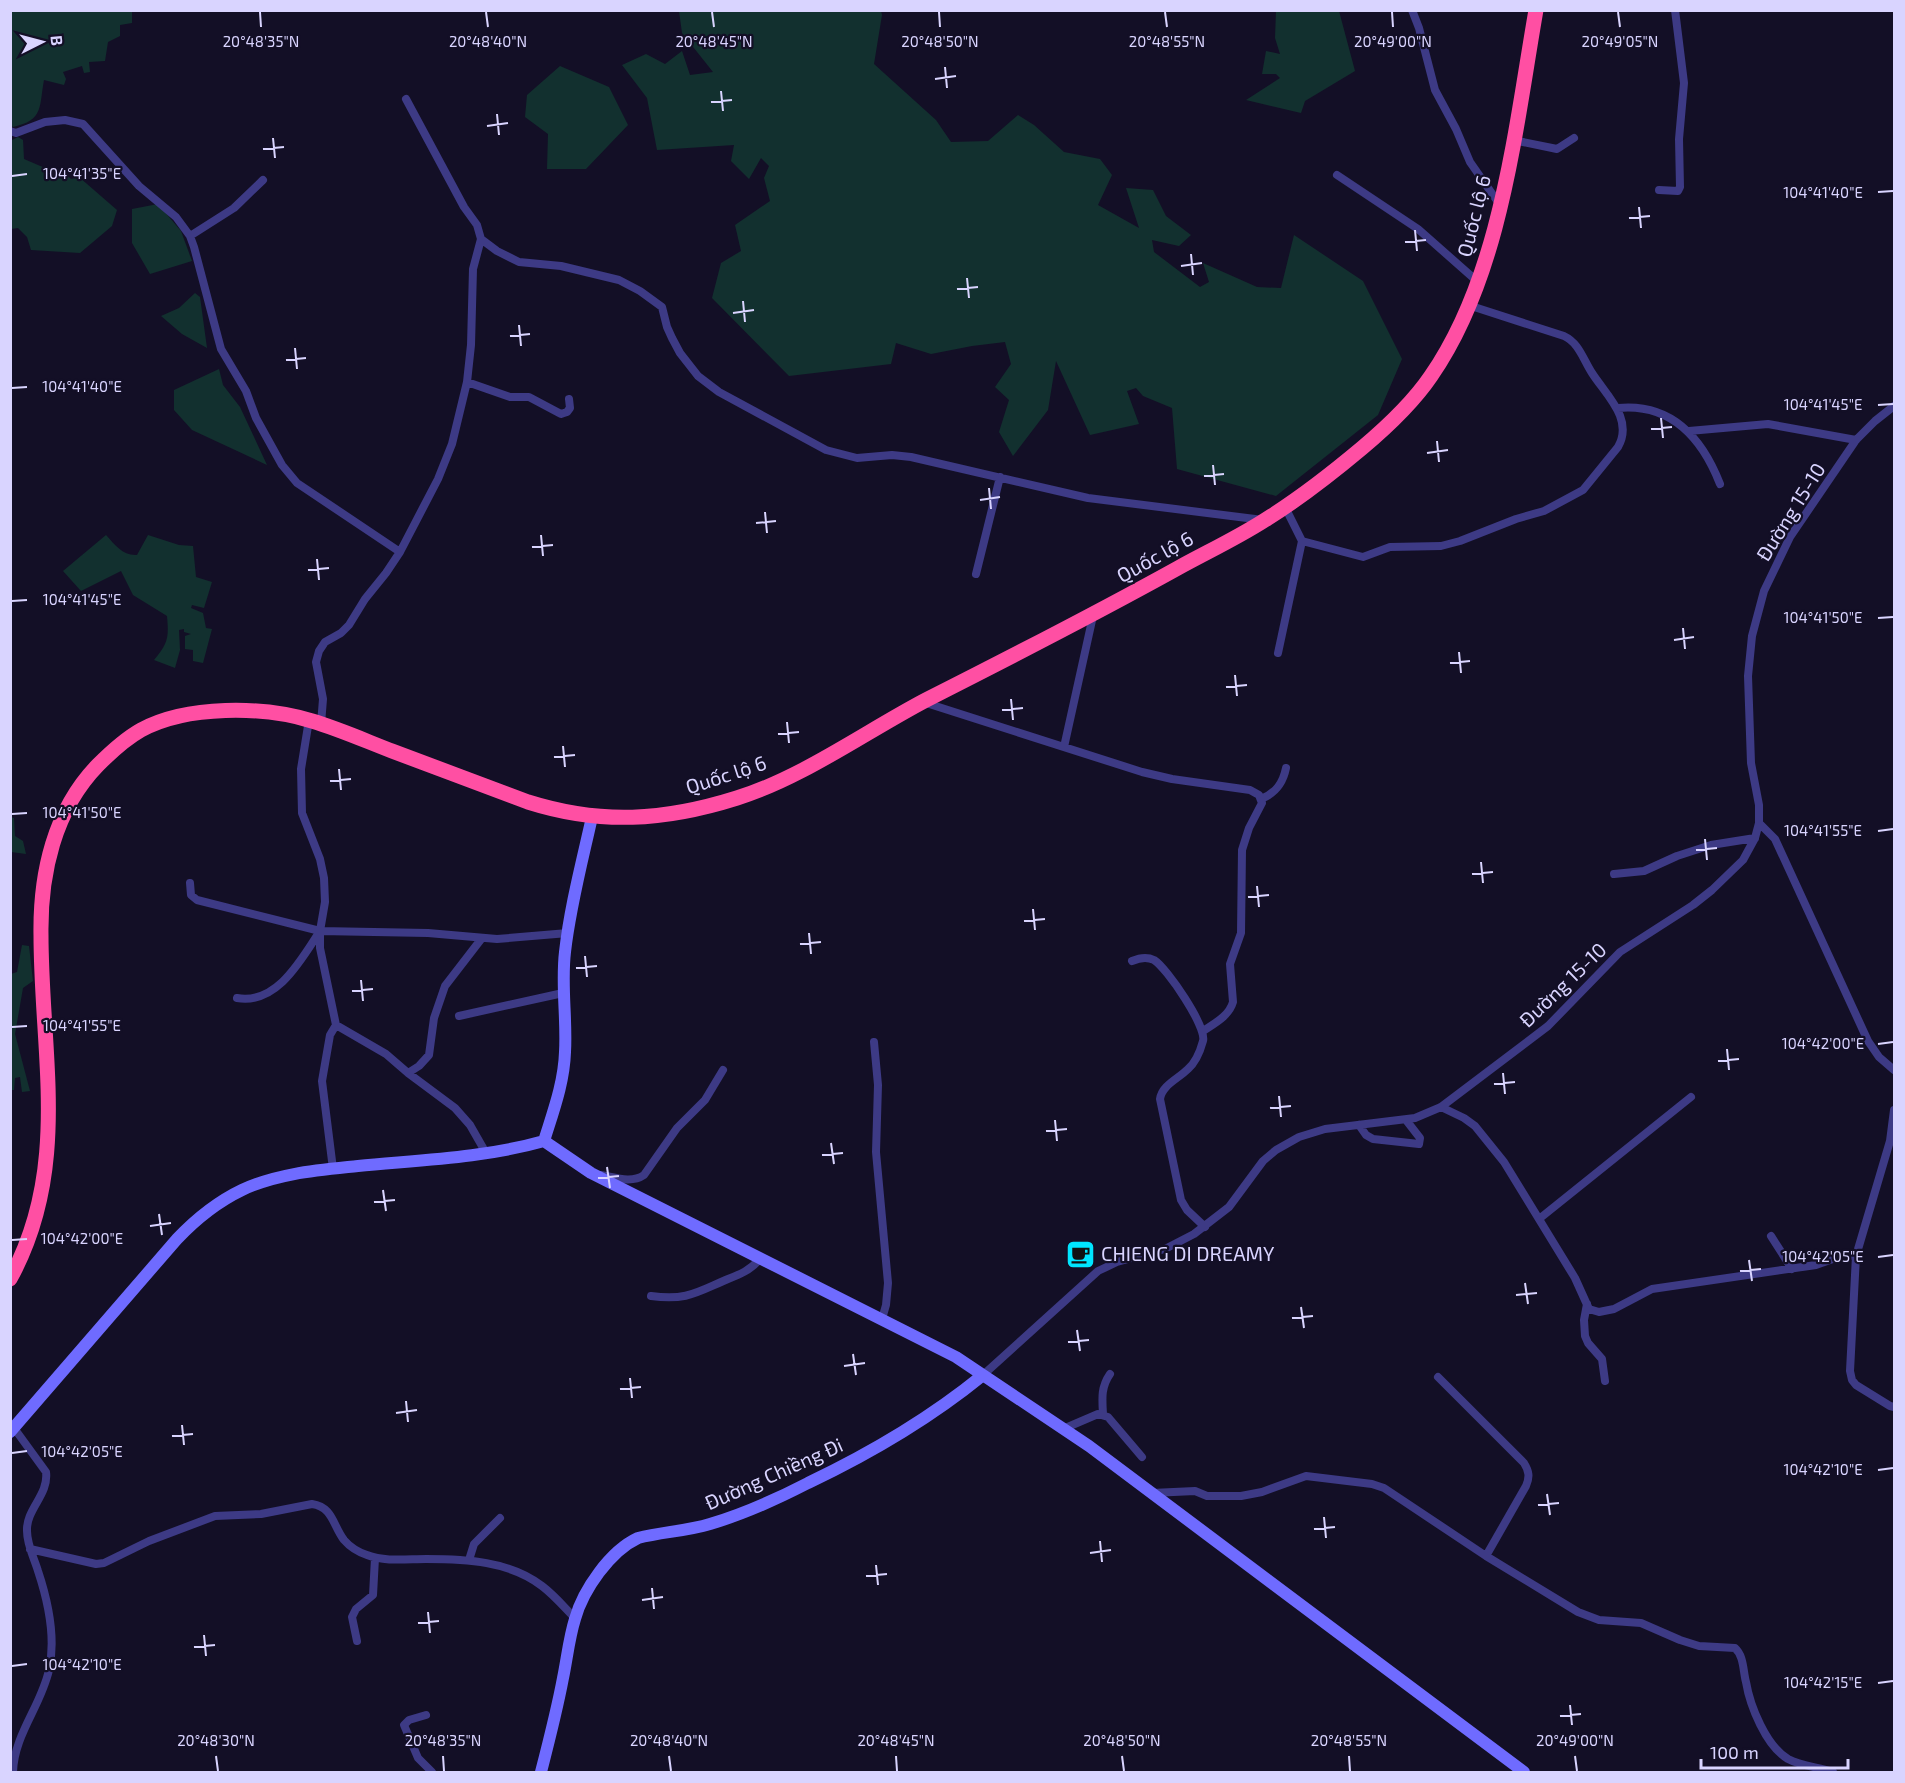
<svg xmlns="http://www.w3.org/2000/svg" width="1905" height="1783" font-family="'Exo 2',sans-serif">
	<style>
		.green { fill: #12302f }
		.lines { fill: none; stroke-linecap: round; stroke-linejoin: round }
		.street { stroke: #3d3a85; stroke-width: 8 }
		.secondary { stroke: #6f6bff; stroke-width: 12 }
		.highway { stroke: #ff4fa3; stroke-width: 15 }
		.ticks { fill: none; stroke: #d9d4ff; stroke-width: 2 }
		.labels { text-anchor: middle; stroke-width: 4.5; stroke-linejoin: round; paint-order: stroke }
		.street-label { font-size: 20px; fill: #d9d4ff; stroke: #130f26 }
		.poi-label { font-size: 20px; fill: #d9d4ff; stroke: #130f26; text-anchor: start }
		.ticks-label { font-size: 15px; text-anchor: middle; fill: #d9d4ff; stroke: #130f26; stroke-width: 4.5; stroke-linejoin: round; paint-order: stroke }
	</style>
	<rect width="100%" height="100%" fill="#130f26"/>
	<path class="green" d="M11 10 132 11V23L120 25V36L108 42 105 61 89 62 90 72 84 73 82 66 63 72 66 79 64 85 44 80C39 107 44 120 13 127L10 125Z
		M679 11H881L882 15 874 64 936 120 951 142 988 141 1018 115 1034 125 1064 152 1100 159 1112 175 1098 205 1139 228 1126 188 1153 190 1166 216 1191 235 1179 246 1152 240 1154 252 1200 287 1209 282 1203 263 1257 287 1281 288 1294 235 1363 281 1402 359 1378 415 1276 496 1177 469 1172 408 1143 396 1136 388 1127 391 1139 424 1090 435 1056 361 1048 410 1013 456 999 432 1009 400 995 387 1011 364 1005 342 972 346 931 354 896 343 891 364 789 376 712 298 721 263 741 251 735 225 770 201 764 178 769 166 761 158 749 179 731 161 734 145 657 150 647 98 622 65 646 54 665 64 682 51 690 75 713 72 682 33Z
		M1276 11H1339L1355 71 1305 101 1301 113 1246 100 1280 78 1276 74H1262L1266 51 1280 54 1275 38Z
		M560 66 609 87 628 125 586 169H547L548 134 525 117 527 95Z
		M18 137 23 140 24 159 45 168 61 169 71 179 79 177 117 210 112 226 80 253 31 250 27 237 18 228 11 229 10 141Z
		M158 204 181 231 192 261 150 274 132 243V209Z
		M195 293 200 297 207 348 182 334 161 316 179 308Z
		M219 369 223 385 240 407 267 465 192 430 174 410V390Z
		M106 535C115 545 123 556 137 555L148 535 179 545 193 546 196 577 212 582 204 608 192 605 191 608 203 613 206 628 212 629 203 663 193 661V650L185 649V636L191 634 184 632V629L179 630 180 650 175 668 154 660C168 643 169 638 167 616L133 595 121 571 81 591 63 571Z
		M11 817 14 818 15 836 23 841 26 854 11 852Z
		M22 945 29 946 33 981 23 988 15 1034 30 1091 22 1092 20 1077 15 1078 14 1090H10L11 974 17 972Z"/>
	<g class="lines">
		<path class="street" d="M1412 10 1419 28 1435 90 1456 129 1470 162 1500 205
			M406 99 464 207 477 225 481 239 497 251 519 262 561 266 619 280 640 291 662 307 667 327 672 338 680 353 698 376 719 392 826 450 857 458 892 455 911 457 1088 498 1263 520
			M10 131 16 133 45 122 65 120 83 124 139 186 176 217 190 236 194 247 221 349 246 391 256 418 282 465 297 483 400 552
			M1513 140 1557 149 1574 138
			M1337 175 1418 229 1478 282
			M1659 190 1678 191 1680 187 1679 139 1684 83 1675 10
			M190 236 234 208 263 180
			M467 382 510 397H529L561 414 567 412 570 408 569 399
			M1618 408C1671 403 1702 438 1720 484
			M1689 431 1768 424 1856 440
			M1302 541 1363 557 1390 547 1441 546 1460 541 1516 519 1544 511 1583 490 1618 447C1634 419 1606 395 1592 373 1583 359 1579 343 1564 336L1468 305
			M976 574 1000 477
			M1278 653 1302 541 1285 507
			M923 702 1142 772 1172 779 1250 790 1259 795 1262 803 1249 828 1242 850 1241 933 1230 964 1233 1002C1229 1016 1215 1023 1203 1031
			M309 720 301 769 302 813 320 859 324 878 325 902 320 931V948L336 1025 330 1035 322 1081 333 1169
			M321 724 323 699 316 662 319 651 325 642 341 633 349 625 365 599 386 573 400 552 438 479 452 444 467 382 471 345 473 269 481 239
			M1064 747 1093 616
			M1261 799C1276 793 1283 783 1286 768
			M1759 823 1775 839 1868 1041 1879 1057 1894 1070
			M1614 874 1644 871 1677 856 1711 845 1755 838
			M190 883 191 895 197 900 320 931 428 933 497 939 568 933
			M1132 961C1139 958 1146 956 1154 960 1167 968 1207 1027 1203 1041 1200 1052 1196 1062 1188 1069 1178 1079 1162 1085 1160 1099L1181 1200 1187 1210 1205 1227
			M237 998C277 1005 301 960 320 931
			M459 1016 563 993
			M336 1025 386 1054 408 1073 455 1108 470 1125 486 1153
			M874 1042 878 1085 876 1152 888 1283 886 1305 882 1319
			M408 1073 419 1066 429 1055 434 1018 445 986 482 938
			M1441 1107 1464 1118 1475 1126 1504 1162 1575 1278 1589 1309 1599 1312 1614 1309 1652 1289 1816 1265 1844 1255 1856 1256
			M1894 1110 1890 1141 1856 1256 1850 1371 1852 1380 1856 1385 1890 1406 1894 1407
			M1359 1125 1366 1135 1373 1139 1419 1144 1420 1138 1406 1120
			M601 1175C614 1177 631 1184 644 1175L677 1128 705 1100 723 1070
			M1539 1219 1691 1097
			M1771 1236 1792 1269
			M651 1296C687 1301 697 1292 728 1279 741 1274 750 1270 759 1260
			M1587 1304 1584 1320 1585 1336 1588 1343 1602 1359 1605 1381
			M983 1375 1098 1271 1117 1262 1165 1249 1194 1234 1229 1207 1263 1161 1276 1150 1299 1137 1325 1129 1415 1118 1441 1107 1548 1026 1620 952 1693 905 1712 890 1743 860 1755 838 1759 823V805L1751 763 1748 676 1752 636 1764 591 1790 537 1856 440 1875 421 1894 406
			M1438 1377 1524 1463C1529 1471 1530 1477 1526 1486L1486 1556
			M1103 1414C1102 1398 1101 1387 1110 1374
			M1063 1429 1098 1414 1108 1417 1142 1457
			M1152 1493 1195 1491 1207 1496H1241L1262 1492 1306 1476 1372 1484 1384 1488 1486 1556 1578 1612 1599 1620 1641 1623 1680 1640 1699 1646 1735 1648C1744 1656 1743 1671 1746 1682 1750 1706 1766 1746 1788 1759 1801 1766 1818 1767 1833 1772
			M30 1549 96 1564 104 1563 149 1541 215 1516 261 1514 312 1504C333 1507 333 1526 344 1540 350 1547 358 1552 367 1555 385 1562 407 1559 426 1559 465 1559 510 1561 542 1586 554 1595 564 1607 575 1618
			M469 1560 474 1544 500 1518
			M357 1641 352 1617 356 1609 373 1595 375 1558
			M426 1715 409 1720 404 1725 418 1758 432 1772
			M13 1772C14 1735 41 1706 49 1670 56 1638 48 1601 38 1571 34 1558 27 1545 27 1531 26 1509 49 1495 46 1472L14 1428"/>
		<path class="secondary" d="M544 1141 591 1173 956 1357 1089 1446 1524 1772
			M10 1432 177 1239C196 1219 217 1202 242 1190 278 1173 320 1170 358 1166 420 1160 484 1158 544 1141 553 1112 564 1083 565 1052 567 1019 561 985 565 952 570 907 582 862 592 817
			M541 1772C549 1741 557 1710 563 1678 567 1659 569 1638 575 1619 583 1590 610 1551 638 1538 662 1532 687 1531 710 1524 744 1514 777 1499 808 1483 871 1453 929 1419 983 1375"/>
		<path class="highway" d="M10 1279C71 1168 41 1055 41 935 40 874 54 810 98 765 111 752 125 739 141 730 187 705 263 706 312 721 339 729 366 741 392 751 437 768 483 785 528 802 601 825 664 821 737 798 802 778 865 732 926 700 1011 657 1095 614 1178 568 1207 552 1237 538 1265 520 1299 499 1331 474 1362 448 1387 427 1412 404 1431 376 1501 275 1515 130 1536 10"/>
	</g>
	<path class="ticks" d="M260 12 261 27M486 12 488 27M712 12 714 27M939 12 940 27M1165 12 1167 27M1392 12 1393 27M1618 12 1620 27M945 67 947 88M935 79 956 76M721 91 723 111M711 102 732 100M497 114 499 135M487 126 508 123M273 138 275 158M263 149 284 147M12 176 27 174M1878 192 1893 191M1639 207 1641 228M1629 218 1650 216M1415 230 1417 251M1405 242 1426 240M1191 254 1193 275M1181 266 1202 263M967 278 969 298M957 289 978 287M743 301 745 322M733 313 754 310M519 325 521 346M510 336 530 334M295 348 297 369M286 360 306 358M12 388 27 387M1878 405 1893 404M1661 418 1663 438M1651 429 1672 427M1437 441 1439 462M1427 453 1448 450M1213 465 1215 485M1204 476 1224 474M989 488 991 509M980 500 1000 497M765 512 767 533M756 523 776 521M541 535 543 556M532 547 553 545M317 559 319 580M308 570 329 568M12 601 27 600M1878 618 1893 617M1683 628 1685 649M1674 640 1694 637M1459 652 1461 673M1450 663 1470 661M1235 675 1237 696M1226 687 1247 685M1011 699 1013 720M1002 710 1023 708M787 722 789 743M778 734 799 732M563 746 565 767M554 757 575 755M339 769 341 790M330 781 351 779M12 814 27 813M1878 831 1893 829M1705 839 1707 860M1696 850 1717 848M1481 862 1483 883M1472 874 1493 872M1257 886 1259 907M1248 897 1269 895M1033 909 1035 930M1024 921 1045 919M809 933 811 954M800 944 821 942M585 956 587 977M576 968 597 966M361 980 363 1001M352 991 373 989M12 1027 27 1026M1878 1044 1893 1042M1727 1049 1729 1070M1718 1061 1739 1059M1503 1073 1505 1094M1494 1084 1515 1082M1279 1096 1281 1117M1270 1108 1291 1106M1055 1120 1057 1141M1046 1131 1067 1129M831 1143 834 1164M822 1155 843 1153M607 1167 610 1188M598 1178 619 1176M383 1190 386 1211M374 1202 395 1200M159 1214 162 1235M150 1226 171 1223M12 1240 27 1239M1878 1257 1893 1255M1749 1260 1752 1281M1740 1271 1761 1269M1525 1283 1528 1304M1516 1295 1537 1293M1301 1307 1304 1328M1292 1318 1313 1316M1077 1330 1080 1351M1068 1342 1089 1340M853 1354 856 1375M844 1366 865 1363M630 1378 632 1398M620 1389 641 1387M406 1401 408 1422M396 1413 417 1410M182 1425 184 1445M172 1436 193 1434M12 1453 27 1451M1878 1470 1893 1468M1547 1494 1550 1515M1538 1505 1559 1503M1324 1517 1326 1538M1314 1529 1335 1527M1100 1541 1102 1562M1090 1553 1111 1550M876 1565 878 1585M866 1576 887 1574M652 1588 654 1609M642 1600 663 1597M428 1612 430 1633M418 1623 439 1621M204 1635 206 1656M194 1647 215 1645M12 1666 27 1664M1878 1683 1893 1681M1570 1705 1572 1725M1560 1716 1581 1714M216 1756 218 1771M443 1756 444 1771M669 1756 671 1771M896 1756 897 1771M1122 1756 1124 1771M1349 1756 1350 1771M1575 1756 1577 1771"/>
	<defs>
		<symbol id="cafe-square" viewBox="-11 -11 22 22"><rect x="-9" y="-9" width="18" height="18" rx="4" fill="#00e5ff" stroke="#130f26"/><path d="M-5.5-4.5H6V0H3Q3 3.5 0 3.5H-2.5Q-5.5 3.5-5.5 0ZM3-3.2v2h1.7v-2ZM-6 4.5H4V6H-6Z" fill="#111"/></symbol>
	</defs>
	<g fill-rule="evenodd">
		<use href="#cafe-square" x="1064" y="1238" width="33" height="33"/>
	</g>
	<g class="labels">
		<g class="street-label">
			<text transform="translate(1474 216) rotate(-76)" y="7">Quốc lộ 6</text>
			<text transform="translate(1791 512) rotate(-58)" y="7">Đường 15-10</text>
			<text transform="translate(1155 557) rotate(-29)" y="7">Quốc lộ 6</text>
			<text transform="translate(726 775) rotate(-18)" y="7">Quốc lộ 6</text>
			<text transform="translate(1563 985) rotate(-44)" y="7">Đường 15-10</text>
			<text transform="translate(774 1474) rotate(-24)" y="7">Đường Chiềng Đi</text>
		</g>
		<g class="poi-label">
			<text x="1101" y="1261">CHIENG DI DREAMY</text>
		</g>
	</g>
	<g class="ticks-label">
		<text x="261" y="47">20°48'35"N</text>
		<text x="488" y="47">20°48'40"N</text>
		<text x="714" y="47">20°48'45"N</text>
		<text x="940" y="47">20°48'50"N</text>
		<text x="1167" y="47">20°48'55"N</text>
		<text x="1393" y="47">20°49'00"N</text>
		<text x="1620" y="47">20°49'05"N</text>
		<text x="82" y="179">104°41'35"E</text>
		<text x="1823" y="198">104°41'40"E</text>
		<text x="82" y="392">104°41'40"E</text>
		<text x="1823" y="410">104°41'45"E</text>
		<text x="82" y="605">104°41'45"E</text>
		<text x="1823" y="623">104°41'50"E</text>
		<text x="82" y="818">104°41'50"E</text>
		<text x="1823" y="836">104°41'55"E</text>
		<text x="82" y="1031">104°41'55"E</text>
		<text x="1823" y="1049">104°42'00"E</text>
		<text x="82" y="1244">104°42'00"E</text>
		<text x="1823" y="1262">104°42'05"E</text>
		<text x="82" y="1457">104°42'05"E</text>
		<text x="1823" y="1475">104°42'10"E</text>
		<text x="82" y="1670">104°42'10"E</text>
		<text x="1823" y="1688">104°42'15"E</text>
		<text x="216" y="1746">20°48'30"N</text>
		<text x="443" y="1746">20°48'35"N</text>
		<text x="669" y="1746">20°48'40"N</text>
		<text x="896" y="1746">20°48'45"N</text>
		<text x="1122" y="1746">20°48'50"N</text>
		<text x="1349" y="1746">20°48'55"N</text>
		<text x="1575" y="1746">20°49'00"N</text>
	</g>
	<rect width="1905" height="1783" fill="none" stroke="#d9d4ff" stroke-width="24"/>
	<g transform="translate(42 42) rotate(84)" stroke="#130f26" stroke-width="4.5" paint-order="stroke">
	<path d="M0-4.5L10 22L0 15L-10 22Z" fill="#d9d4ff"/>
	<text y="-9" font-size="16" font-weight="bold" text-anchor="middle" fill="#d9d4ff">B</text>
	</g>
	<path d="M1701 1759v9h147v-9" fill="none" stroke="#d9d4ff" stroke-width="3"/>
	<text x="1710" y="1759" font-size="18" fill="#d9d4ff" stroke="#130f26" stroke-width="4.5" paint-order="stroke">100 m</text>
</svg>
